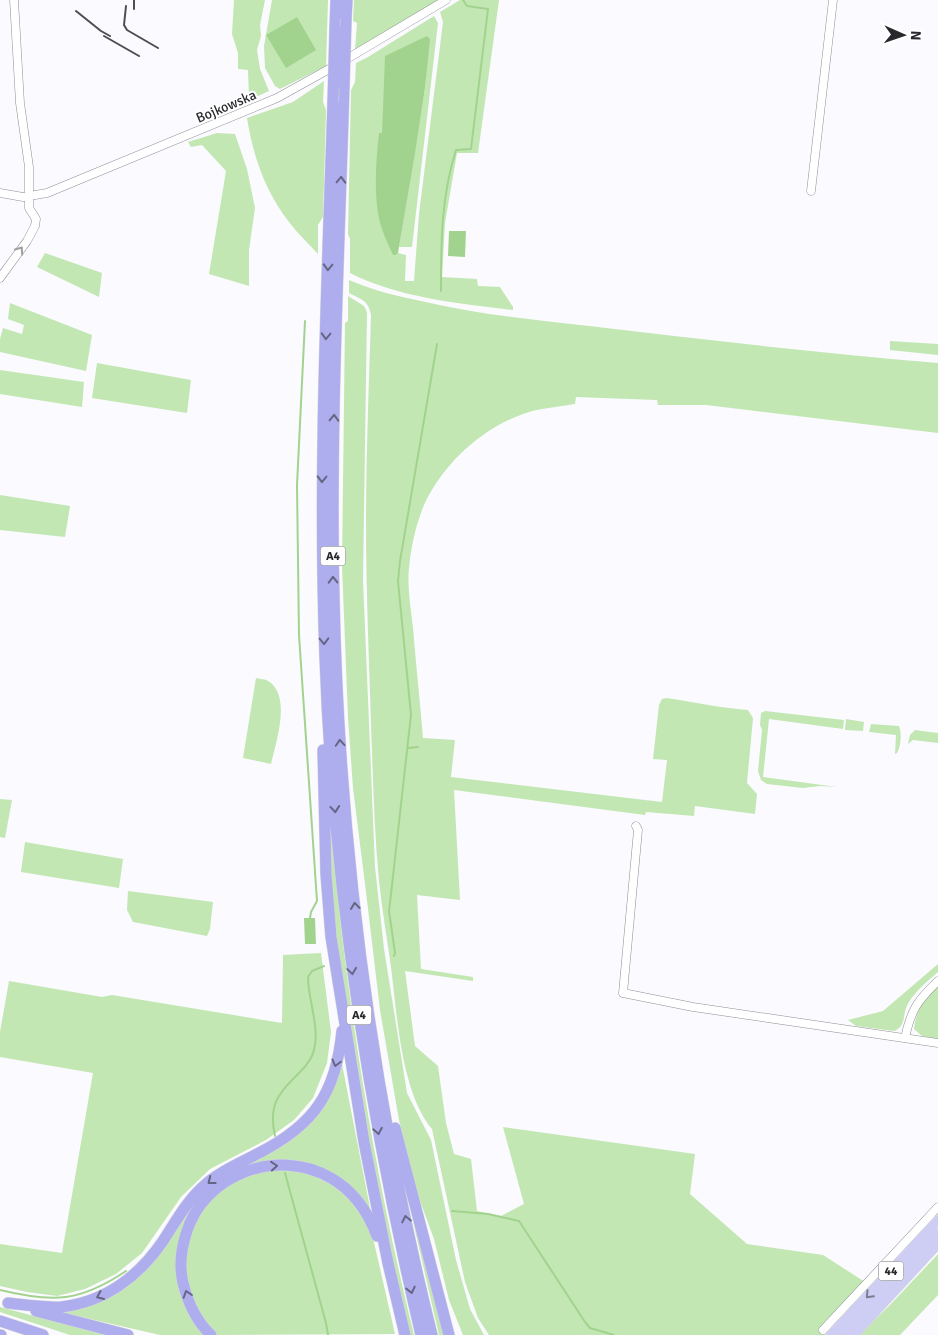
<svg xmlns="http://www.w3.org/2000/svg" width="938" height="1335" font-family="Signika,sans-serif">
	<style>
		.green { fill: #c2e7b3 }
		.water { fill: #a2d38e }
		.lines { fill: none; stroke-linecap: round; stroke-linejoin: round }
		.stream { stroke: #a2d38e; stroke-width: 2 }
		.minor-casing { stroke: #8e8f97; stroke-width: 9 }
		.major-casing { stroke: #d8d8d9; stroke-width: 10 }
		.highway-casing { stroke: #d8d8d9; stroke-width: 12 }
		.minor { stroke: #fff; stroke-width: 8 }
		.major { stroke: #cecef5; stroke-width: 9 }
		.highway { stroke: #aeaeef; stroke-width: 11 }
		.rail { stroke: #4e4e52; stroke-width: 2 }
		.highway-bridge-casing { stroke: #d8d8d9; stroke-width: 12; stroke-linecap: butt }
		.highway-bridge { stroke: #aeaeef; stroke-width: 11 }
		.oneway { stroke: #656584 }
		.oneway2 { stroke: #9f9fa0 }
		.oneway3 { stroke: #7c7c91 }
		.labels { text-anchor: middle; stroke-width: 4; stroke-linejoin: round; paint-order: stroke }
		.shield { fill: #fff; stroke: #69696c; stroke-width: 1 }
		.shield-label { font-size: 12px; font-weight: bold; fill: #29292d }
		.street-label { font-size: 14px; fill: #29292d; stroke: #fff }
	</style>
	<rect width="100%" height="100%" fill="#fafaff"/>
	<path class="green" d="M234 0H265L260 25 261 36 257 50 260 69 269 91 249 100 248 70 238 69V53L232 34Z
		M272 0H328L326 66 280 89 275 86 265 68 264 46Z
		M354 0H439L355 50 357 23 353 21Z
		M460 0H499L478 153H457L445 223 442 277 477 279 478 286 500 287 513 307V310C461 304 396 297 350 273V239L348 234 351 90 355 82 356 63 368 57 434 16 438 23 412 247H399L425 88 429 37 382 133 377 153V197L381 225 396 255 398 253 406 255 405 281H414L419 214 443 22 440 12Z
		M324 81 323 102 326 110 323 217 318 225V254C309 244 298 234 289 222 265 191 253 156 247 118L293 102Z
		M217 133 235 134 247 169 255 208 249 250V286L209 274 226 171 202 145 191 147 188 142Z
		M45 253 102 273 99 297 37 267Z
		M349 280C372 290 396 296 421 301 476 314 533 320 589 326 705 340 821 353 938 363V433L706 405H658L657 400 576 397 575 404C558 407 539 408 523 414 481 429 443 464 424 505 416 524 411 547 409 568 407 587 411 609 413 628 416 665 420 702 423 738L455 740 451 777 662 802 667 760 653 759 659 705 662 699 666 698C694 702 720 708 748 710L753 718 747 783 757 794 755 814 695 806 694 816 646 812 645 815 454 790 460 900 417 895 421 969 473 977V981L405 971 415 1046 438 1066 446 1123 454 1154 471 1159 477 1211 501 1216 524 1204 503 1127 695 1154 690 1194 747 1244 823 1255 865 1282 820 1328 826 1335H489L478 1318 465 1282 432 1129C401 1092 397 1014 391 967 387 938 382 910 379 881 374 829 373 776 371 724 369 657 366 589 366 522 366 453 369 384 371 315 368 300 362 300 349 293Z
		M348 296 364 306 367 312 363 580 375 867 384 949 407 1093 431 1140 456 1260 470 1309 484 1335H463L449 1300 434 1239 416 1190 399 1120 380 1010 366 892 353 788 348 717 342 566 345 323 348 321Z
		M10 303 92 335 86 371 0 352V339L3 328 22 334 24 325 8 319Z
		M890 341 938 344V355L890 350Z
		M97 363 191 380 187 413 92 398Z
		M0 370 84 382 82 407 0 394Z
		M0 495 70 506 65 537 0 530Z
		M256 678C259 679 265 679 268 681 292 695 276 742 271 764L243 758Z
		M765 711 844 720 843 729 769 719 763 777 837 787 820 786 803 788 767 784 761 780 758 771 762 730 760 725 761 713Z
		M846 719 864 722 863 731 845 730Z
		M871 724 899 726C902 734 901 746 897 753L895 754 896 735 869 732Z
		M915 730 938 733V743L913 740 908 744 910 735Z
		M0 799 12 800 5 838 0 837Z
		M331 828C346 998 373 1169 414 1335H409C383 1226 362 1116 346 1005 338 946 327 887 331 828Z
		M25 842 123 859 119 888 21 872Z
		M128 891 213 902 210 929 207 936 133 922 127 910Z
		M321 953 331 1032 327 1063 313 1098 294 1120 266 1140 210 1169 181 1197 142 1253 116 1274 85 1289 57 1296 27 1292 0 1286V1244L62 1253 93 1073 0 1057V1032L9 981 102 997 112 995 282 1023 283 955Z
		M938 964V972C927 982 912 993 906 1008 903 1017 905 1027 894 1031L856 1026 848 1020 883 1011Z
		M938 986V1039L922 1036 914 1029C916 1010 924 999 938 986Z
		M342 1064 370 1208 368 1209 300 1163 215 1185 178 1257 207 1335H160L64 1313V1311L93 1304 115 1295 132 1283 148 1268 198 1198 219 1179 283 1146 307 1127Z
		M271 1168 308 1173 332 1185 347 1195 359 1210 373 1238 395 1334 217 1335C179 1303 178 1245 205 1205 209 1200 215 1196 219 1192 223 1189 227 1185 231 1182 243 1176 258 1172 271 1168Z
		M409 1204 445 1335H439Z
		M938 1254V1295L900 1335H859L889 1306Z
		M0 1307 106 1335H70L0 1312Z"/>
	<path class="water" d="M297 17 316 50 286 68 266 35Z
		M427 36 430 39 425 88 415 153 398 253 396 255H393C389 246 384 236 381 226 373 201 376 159 379 133H382L385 56Z
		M449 231H466L465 257 448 256Z
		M304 918H315L316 944H305Z"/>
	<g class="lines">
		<path class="stream" d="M441 291C441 242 441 197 456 150L471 149 488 9 467 6 463 0
			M305 321 297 485 299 635 317 901 311 912 310 918
			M408 748 418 747
			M394 956 395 953 389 911 390 903 411 715 398 581 400 561 437 344
			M275 1136C268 1104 278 1094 300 1072 306 1066 312 1059 314 1050 320 1027 308 1000 308 977L312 971 324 966
			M285 1173 326 1323 328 1335
			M452 1211 488 1214 519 1221 585 1322 590 1328 614 1335
			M0 1290C53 1303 80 1302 126 1271"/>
		<defs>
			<path id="minor" d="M811 191 833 0
				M0 193 23 197 47 193 277 98 340 63 446 0
				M0 278 27 241 35 226 36 219 29 208V167L20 103 14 0
				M636 826 638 830 623 993 693 1007 938 1043
				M905 1038C911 1010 917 1001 938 981
				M823 1330 938 1207"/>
			<path id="major" d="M831 1335 938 1220
				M843 1335 938 1233
				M854 1335 938 1244"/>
			<path id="highway" d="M346 19 347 0
				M335 29 336 0
				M344 86C339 257 330 427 334 598 339 846 372 1094 432 1335
				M333 102C327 287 318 472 325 657 333 886 369 1113 421 1335
				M323 750 326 874 331 937 364 1142 388 1263 405 1335
				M395 1128 449 1335
				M8 1303C26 1305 44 1308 61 1307 105 1302 139 1276 163 1241 176 1221 188 1199 206 1184 222 1170 241 1163 259 1153 314 1125 336 1093 342 1031
				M36 1311 128 1335
				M0 1321 43 1335
				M0 1335H1
				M211 1335C196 1321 188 1303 183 1283 179 1266 181 1250 186 1234 203 1174 278 1147 331 1178 354 1191 368 1212 377 1236"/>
		</defs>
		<use href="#minor" class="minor-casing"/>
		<use href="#major" class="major-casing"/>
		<use href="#highway" class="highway-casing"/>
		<use href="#minor" class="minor"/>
		<use href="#major" class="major"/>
		<use href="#highway" class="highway"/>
		<path class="rail" d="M126 6 124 25 127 30 158 48
			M134 9V0
			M76 11 101 31 110 36
			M104 36 139 56"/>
		<defs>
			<path id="highway-bridge" d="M344 86 346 19
				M333 102 335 29"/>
		</defs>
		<use href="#highway-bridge" class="highway-bridge-casing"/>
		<use href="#highway-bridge" class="highway-bridge"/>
	</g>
	<defs><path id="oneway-chevron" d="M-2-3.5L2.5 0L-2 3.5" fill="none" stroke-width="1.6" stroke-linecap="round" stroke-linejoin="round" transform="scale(1.25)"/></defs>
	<g class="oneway">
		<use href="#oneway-chevron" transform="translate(341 180) rotate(-88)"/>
		<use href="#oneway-chevron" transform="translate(328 267) rotate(92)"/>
		<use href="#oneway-chevron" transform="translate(326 336) rotate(92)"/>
		<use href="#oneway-chevron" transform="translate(334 418) rotate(-88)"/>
		<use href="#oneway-chevron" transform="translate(322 479) rotate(91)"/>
		<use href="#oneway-chevron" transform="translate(333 580) rotate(-91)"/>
		<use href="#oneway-chevron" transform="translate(324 641) rotate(88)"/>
		<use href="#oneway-chevron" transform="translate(340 743) rotate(-94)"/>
		<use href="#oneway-chevron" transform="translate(335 809) rotate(85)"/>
		<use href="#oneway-chevron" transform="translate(355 906) rotate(-96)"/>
		<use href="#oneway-chevron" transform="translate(352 971) rotate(82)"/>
		<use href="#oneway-chevron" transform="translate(336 1063) rotate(105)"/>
		<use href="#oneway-chevron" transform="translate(378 1131) rotate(80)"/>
		<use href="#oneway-chevron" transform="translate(274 1166) rotate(-5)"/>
		<use href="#oneway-chevron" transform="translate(211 1181) rotate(142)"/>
		<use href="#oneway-chevron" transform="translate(406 1219) rotate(-102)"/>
		<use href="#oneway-chevron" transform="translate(411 1290) rotate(77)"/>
		<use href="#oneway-chevron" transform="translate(187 1294) rotate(-108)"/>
		<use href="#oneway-chevron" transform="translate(100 1296) rotate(156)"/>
	</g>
	<use class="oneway2" href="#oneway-chevron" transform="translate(20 250) rotate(-55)"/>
	<use class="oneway3" href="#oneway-chevron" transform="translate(869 1295) rotate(133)"/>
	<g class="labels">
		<g class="shield">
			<rect x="320.5" y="546.5" width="25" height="19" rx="4"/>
			<rect x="346.5" y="1005.5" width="25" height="19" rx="4"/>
			<rect x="878.5" y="1261.5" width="25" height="19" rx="4"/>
		</g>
		<g class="shield-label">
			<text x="333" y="560">A4</text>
			<text x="359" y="1019">A4</text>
			<text x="891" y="1275">44</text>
		</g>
		<g class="street-label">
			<text transform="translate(226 106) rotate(-23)" y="5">Bojkowska</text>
		</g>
	</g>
	<g transform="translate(903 35) rotate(92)" stroke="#ffffff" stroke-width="4" paint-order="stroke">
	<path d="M0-4L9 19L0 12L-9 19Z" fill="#29292d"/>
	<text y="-8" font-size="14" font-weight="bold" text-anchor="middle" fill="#29292d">N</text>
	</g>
</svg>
